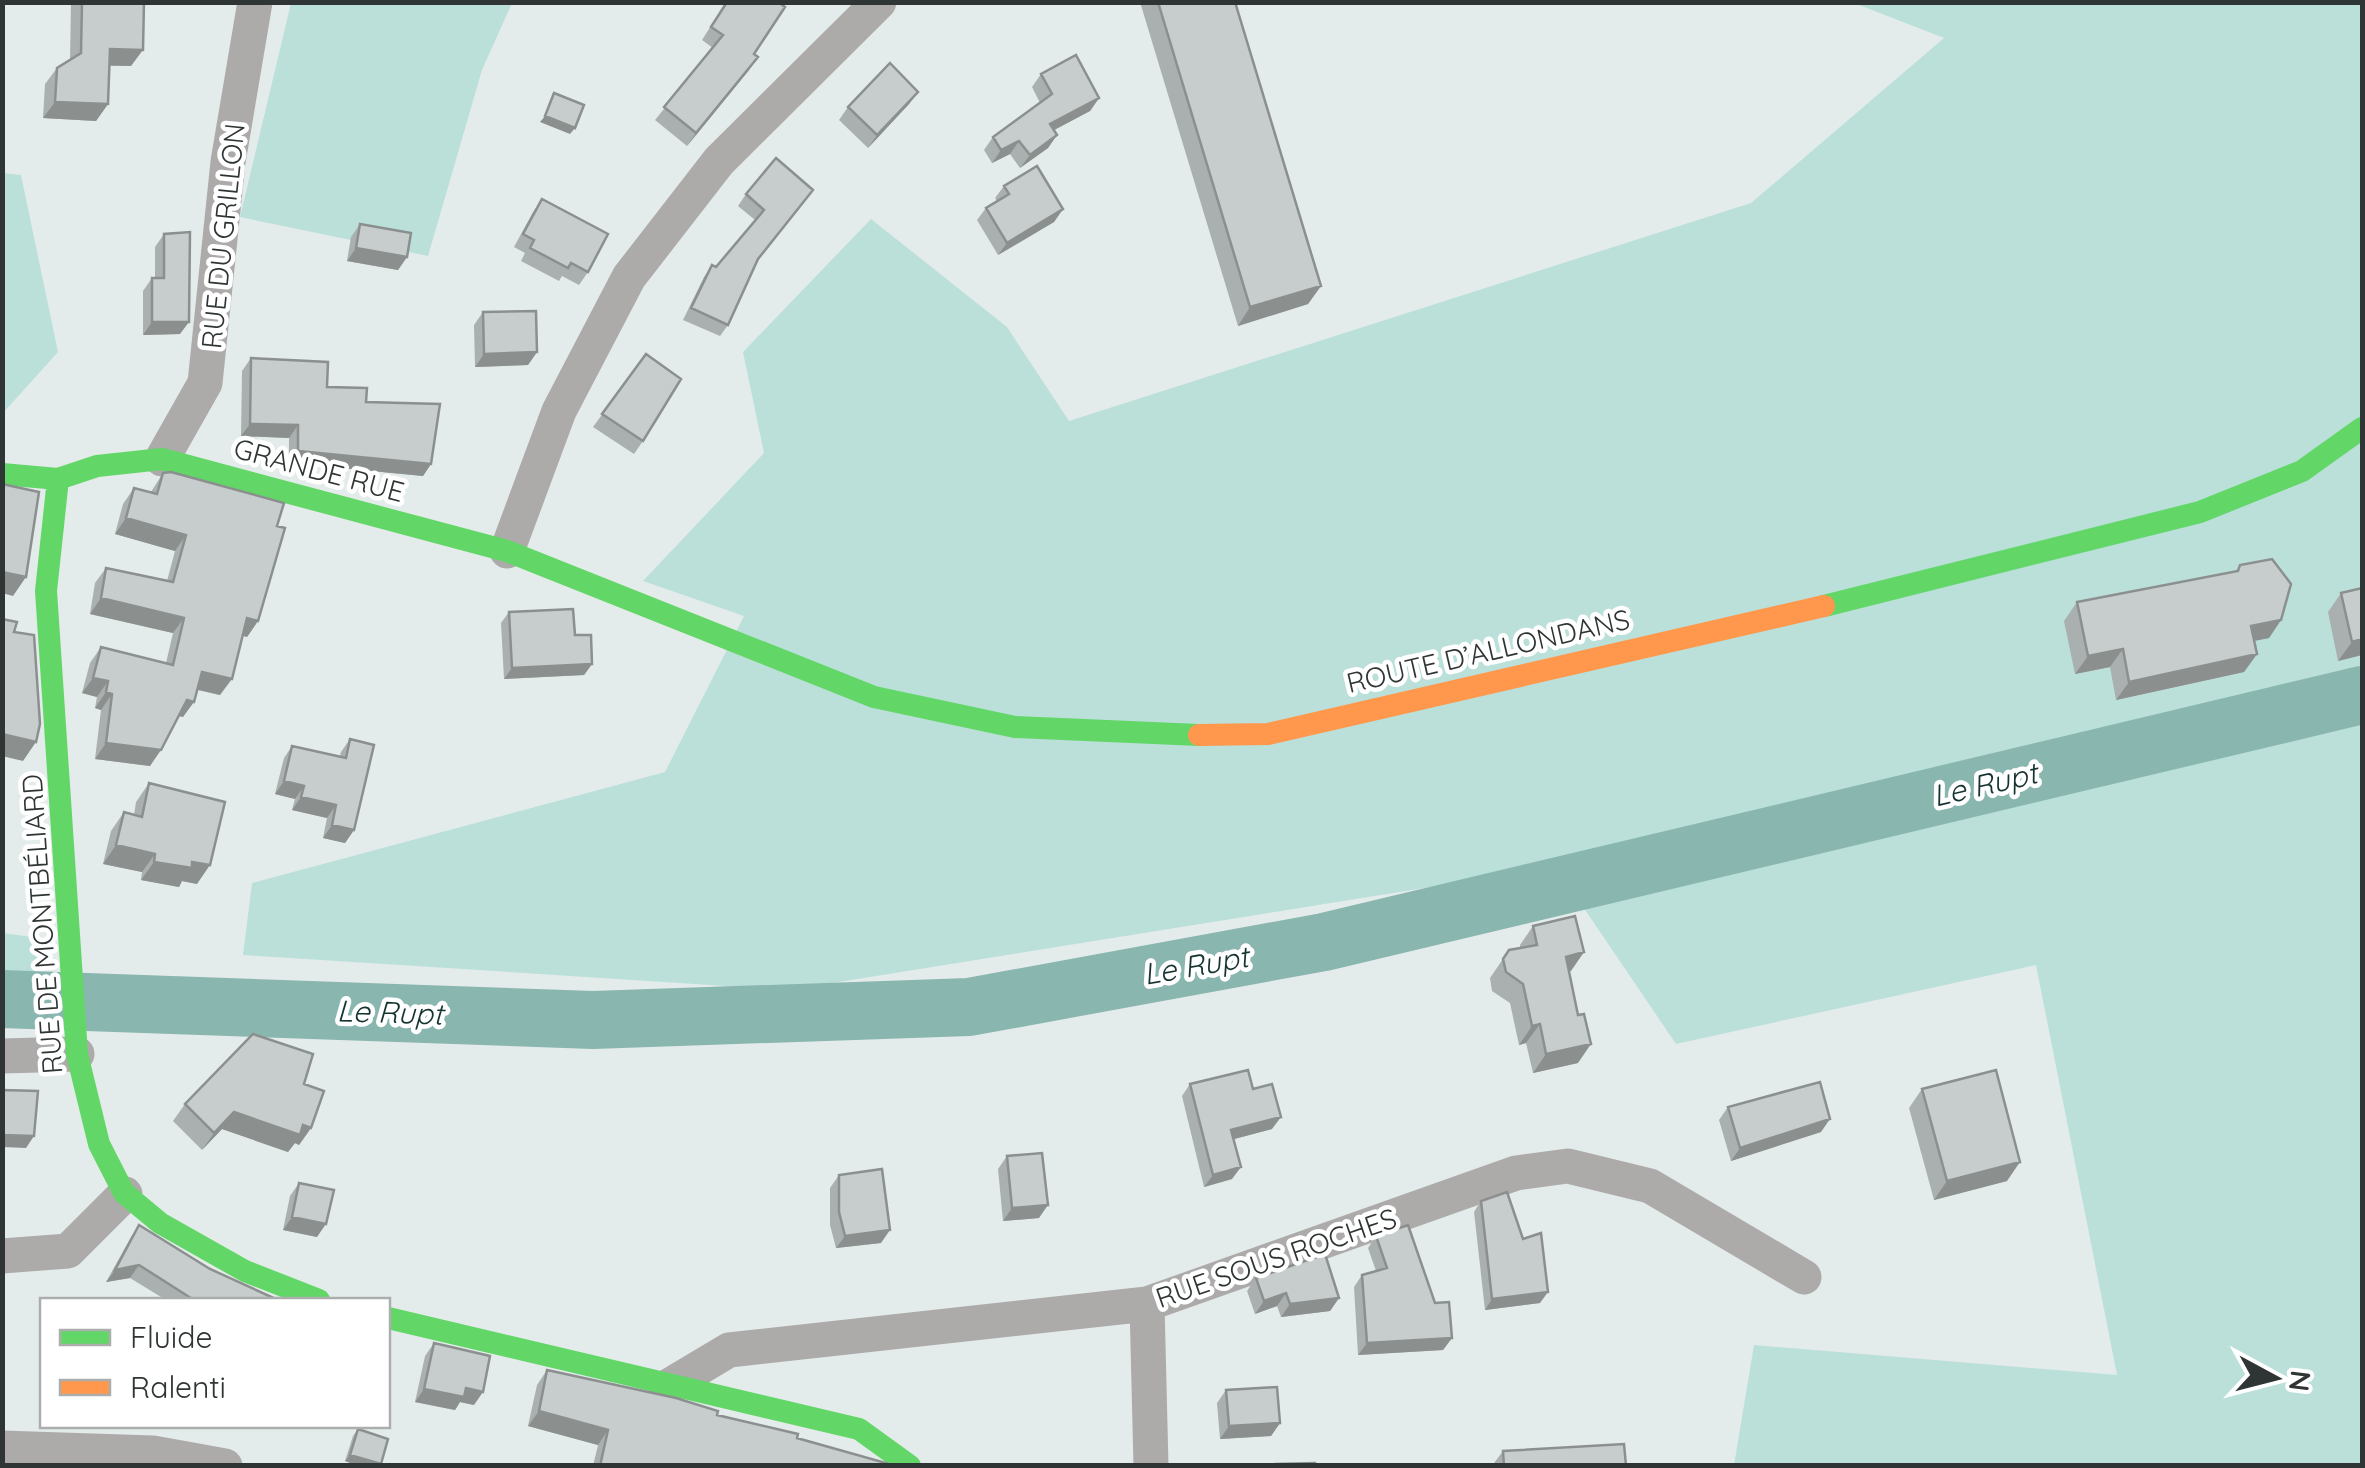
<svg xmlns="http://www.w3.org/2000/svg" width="2365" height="1468" font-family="Quicksand,sans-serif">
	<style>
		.green { fill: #bbe0da }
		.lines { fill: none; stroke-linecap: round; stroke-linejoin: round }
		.river { stroke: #8ab6b0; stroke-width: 58 }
		.street { stroke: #adaaaa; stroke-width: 35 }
		.fast { stroke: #63d668; stroke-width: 22 }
		.slow { stroke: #ff974d; stroke-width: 22 }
		.wall { fill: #aab0af }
		.shaded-wall { fill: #8b908f }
		.building { fill: #c6cdcc; stroke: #8b908f; stroke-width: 2.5 }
		.labels { text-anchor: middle; stroke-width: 9; stroke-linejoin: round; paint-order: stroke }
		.street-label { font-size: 28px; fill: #2f3434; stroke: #fff }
		.water-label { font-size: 30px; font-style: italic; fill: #153330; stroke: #fff }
	</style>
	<rect width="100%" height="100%" fill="#e4eceb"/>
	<path class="green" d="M291 3H512L482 70 428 256 240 217Z
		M1854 3H2362V1465H1734L1754 1345 2117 1375 2036 965 1676 1044 1556 867 789 990 243 955 252 883 665 772 744 616 643 581 764 453 743 352 871 219 1007 327 1069 421 1751 203 1944 38Z
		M2 173 21 175 58 352 3 413Z
		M3 933 39 938 40 971 3 972Z"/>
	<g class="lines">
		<path class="river" d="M2 999 593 1020 969 1007 1324 942 2362 695"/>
		<path class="street" d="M162 459 205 383 228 162 255 2
			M507 551 559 411 629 277 719 161 879 2
			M2 1056 77 1054
			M2 1256 68 1251 125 1194
			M1147 1304 1151 1466
			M667 1387 729 1350 1147 1304 1516 1173 1568 1166 1650 1186 1804 1277
			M2 1448 153 1453 225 1466"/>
		<path class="fast" d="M2 474 58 479 97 466 162 459 507 551 874 697 1015 727 1199 735
			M58 479 46 591 77 1054 99 1144 124 1193 160 1223 245 1271 319 1300
			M1824 606 2200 512 2302 471 2362 428
			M388 1318 859 1429 910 1466"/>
		<path class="slow" d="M1199 735 1268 734 1824 606"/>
	</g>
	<path class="wall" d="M71 2H144L131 66H109L108 104 96 121 43 118 45 84 57 68 70 60Z
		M726 2 754 54 749 70 687 146 655 120 713 48 702 40Z
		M1140 2H1235L1321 286 1308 304 1238 326Z
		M1041 74 1099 98 1090 111 1054 130 1057 135 1048 148 1020 168 1010 154 992 163 984 150 993 137 1040 103 1032 87Z
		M918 92 909 104 868 148 839 120 848 107Z
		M1004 186 1063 209 1054 222 998 255 977 220 986 208 997 201 995 198Z
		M746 194 805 201 756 263 728 325 720 336 683 320 704 277 712 265 716 267 755 220 738 206Z
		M542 199 588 272 579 285 562 276 559 281 521 261 525 253 514 247 533 212Z
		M360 224 407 257 398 270 347 261 351 237Z
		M164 234 180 334 143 335V291L152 278H155V247Z
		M483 312 537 352 528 365 475 367 474 325Z
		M646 354 643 441 634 454 593 427Z
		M251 358 366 402 431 464 423 476 289 463V438L241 436 242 371Z
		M163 473 277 526 258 621 247 637 243 635 220 695 197 690 183 717 178 716 150 766 95 759 101 710 95 708 97 697 82 693 90 663 101 647 166 663 173 633 90 614 95 583 106 568 167 581 175 551 115 534 123 504 134 488 151 492Z
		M2240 565 2281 620 2269 638 2254 641 2257 654 2244 672 2116 700 2110 667 2075 674 2064 621 2077 602 2235 572Z
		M2341 593 2362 655 2338 661 2328 612Z
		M509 612 575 635 592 664 584 675 504 679 501 623Z
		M350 739 354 830 345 843 323 838 327 818 292 810 295 799 275 794 284 758 292 746 340 756 341 752Z
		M149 783 197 884 182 881 179 887 141 880 142 872 103 864 111 831 124 812 134 815 136 802Z
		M1533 926 1584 952 1569 972 1578 1063 1533 1073 1526 1043 1519 1045 1510 1003 1492 991 1490 978 1509 950 1520 948V945Z
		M304 1084 311 1128 299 1145 295 1143 288 1152 222 1129 202 1150 173 1121 185 1104Z
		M1190 1084 1253 1089 1272 1129 1234 1139 1232 1179 1204 1187 1182 1096Z
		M1922 1089 2007 1181 1934 1200 1909 1108Z
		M1728 1107 1821 1132 1731 1161 1719 1120Z
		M1007 1156 1039 1218 1003 1221 998 1169Z
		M839 1175 881 1243 836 1248 830 1225V1188Z
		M299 1183 317 1237 283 1230 290 1196Z
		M1481 1201 1523 1239 1540 1303 1485 1310 1474 1212Z
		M139 1225 210 1269 278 1300H166L130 1278 106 1282 131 1237Z
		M1376 1236 1435 1303 1452 1338 1443 1350 1358 1355 1354 1287 1362 1275 1376 1271 1368 1248Z
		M1256 1278 1339 1298 1330 1311 1281 1317 1277 1306 1255 1314 1247 1291Z
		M434 1343 474 1405 460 1402 455 1410 415 1402 425 1356Z
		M547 1370 717 1415 885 1466H593L598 1445 528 1426 537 1385Z
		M1226 1390 1280 1423 1271 1436 1220 1439 1217 1403Z
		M358 1429 381 1464 380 1466H359L345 1461 353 1436Z
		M1503 1451 1626 1466H1495L1494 1463Z"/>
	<path class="shaded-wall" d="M110 49 143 50 131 66 98 65Z
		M758 57 749 70 687 146 696 133Z
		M918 92 909 104 868 148 877 135Z
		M1099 98 1090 111 1041 137 1050 124Z
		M55 102 108 104 96 121 43 118Z
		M545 116 575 128 570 134 540 122Z
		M1057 135 1048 148 1020 168 1030 155Z
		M1019 141 1010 154 992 163 1001 150Z
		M1063 209 1054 222 998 255 1007 243Z
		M356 248 407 257 398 270 347 261Z
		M1321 286 1308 304 1238 326 1250 307Z
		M152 322H189L180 334 143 335Z
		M537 352 528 365 475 367 484 354Z
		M250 424 298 425 289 438 241 436Z
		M298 451 431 464 423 476 289 463Z
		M126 518 186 535 175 551 115 534Z
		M2 572 26 577 13 596 2 593Z
		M101 598 184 618 173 633 90 614Z
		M247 618 258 621 247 637 236 634Z
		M2281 620 2269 638 2238 644 2251 626Z
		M2362 639V655L2338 661 2352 642Z
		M2123 649 2110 667 2075 674 2088 656Z
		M2257 654 2244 672 2116 700 2129 682Z
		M592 664 584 675 504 679 512 668Z
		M202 672 232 679 220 695 191 688Z
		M93 678 108 681 97 697 82 693Z
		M106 692 112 694 101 710 95 708Z
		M187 700 194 702 183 717 176 715Z
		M2 734 36 742 23 761 2 756Z
		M106 743 161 750 150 766 95 759Z
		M284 781 304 786 295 799 275 794Z
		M301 797 336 805 327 818 292 810Z
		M332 825 354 830 345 843 323 838Z
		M116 845 155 854 142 872 103 864Z
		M154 862H192L210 865 197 884 182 881 179 887 141 880Z
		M1584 952 1571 971 1553 976 1566 957Z
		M1540 1024 1526 1043 1519 1045 1532 1026Z
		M1591 1044 1578 1063 1533 1073 1546 1054Z
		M234 1112 303 1125 311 1128 299 1145 295 1143 288 1152 222 1129 202 1150 214 1133Z
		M1281 1117 1272 1129 1223 1142 1231 1130Z
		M1830 1119 1821 1132 1731 1161 1740 1148Z
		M2 1135 34 1136 26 1148 2 1147Z
		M2020 1162 2007 1181 1934 1200 1947 1181Z
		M1241 1167 1232 1179 1204 1187 1213 1175Z
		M1048 1205 1039 1218 1003 1221 1012 1208Z
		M292 1217 326 1224 317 1237 283 1230Z
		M890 1230 881 1243 836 1248 845 1236Z
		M139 1265 130 1278 106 1282 115 1270Z
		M1548 1292 1540 1303 1485 1310 1492 1299Z
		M1286 1293 1277 1306 1255 1314 1264 1301Z
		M1339 1298 1330 1311 1281 1317 1290 1304Z
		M1452 1338 1443 1350 1358 1355 1367 1343Z
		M466 1388 483 1392 474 1405 460 1402 455 1410 415 1402 424 1389Z
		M539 1411 608 1430 598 1445 528 1426Z
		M1280 1423 1271 1436 1220 1439 1229 1426Z
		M350 1455 381 1464 359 1466 345 1461Z"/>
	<path class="building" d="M82 2H144L143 50 110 49 108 104 55 102 57 68 81 53Z
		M727 2H778L785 7 754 54 758 57 696 133 664 107 723 35 711 27Z
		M1158 2H1235L1321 286 1250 307Z
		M1076 55 1099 98 1050 124 1057 135 1030 155 1019 141 1001 150 993 137 1052 94 1041 74Z
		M890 63 918 92 877 135 848 107Z
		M554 93 584 105 575 128 545 116Z
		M776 158 813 190 758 259 728 325 691 308 712 265 716 267 764 210 746 194Z
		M1037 166 1063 209 1007 243 986 208 1009 194 1004 186Z
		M542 199 608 234 588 272 571 263 568 268 530 248 534 240 523 234Z
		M360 224 411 233 407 257 356 248Z
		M190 232 189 322H152V278H164V234Z
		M536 311 537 352 484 354 483 312Z
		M646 354 681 379 643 441 602 414Z
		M251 358 328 362 327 387 367 388 366 402 440 404 431 464 298 451V425L250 424Z
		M171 472 284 503 277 526 285 528 258 621 247 618 232 679 202 672 194 702 187 700 161 750 106 743 112 694 106 692 108 681 93 678 101 647 173 665 184 618 101 598 106 568 173 582 186 535 126 518 134 488 157 494 163 473Z
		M2 484 39 492 26 577 2 572Z
		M2272 559 2291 584 2281 620 2251 626 2257 654 2129 682 2123 649 2088 656 2077 602 2238 571 2240 565Z
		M2362 588V639L2352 642 2341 593Z
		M573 609 575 635H591L592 664 512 668 509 612Z
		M2 619 17 622 14 632 34 635 40 724 36 742 2 734Z
		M350 739 374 745 354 830 332 825 336 805 301 797 304 786 284 781 292 746 346 758Z
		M149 783 225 802 210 865 192 862V868L154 862 155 854 116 845 124 812 142 817Z
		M1575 916 1584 952 1566 957 1578 1015 1584 1014 1591 1044 1546 1054 1540 1024 1532 1026 1523 984 1506 972 1503 959 1509 950 1537 945 1533 926Z
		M253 1034 313 1054 304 1084 324 1091 311 1128 303 1125 300 1135 234 1112 214 1133 185 1104Z
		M1248 1070 1253 1089 1272 1084 1281 1117 1231 1130 1241 1167 1213 1175 1190 1084Z
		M1996 1070 2020 1162 1947 1181 1922 1089Z
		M1820 1082 1830 1119 1740 1148 1728 1107Z
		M2 1090 38 1091 34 1136 2 1135Z
		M1042 1153 1048 1205 1012 1208 1007 1156Z
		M882 1169 890 1230 845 1236 839 1212V1175Z
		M299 1183 334 1190 326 1224 292 1217Z
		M1507 1192 1523 1239 1541 1233 1548 1292 1492 1299 1481 1201Z
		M139 1225 210 1269 278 1300H194L139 1265 115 1270Z
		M1408 1225 1435 1303 1449 1302 1452 1338 1367 1343 1362 1275 1387 1268 1376 1236Z
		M1325 1254 1339 1298 1290 1304 1286 1293 1264 1301 1256 1278Z
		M434 1343 490 1356 483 1392 466 1388 464 1397 424 1389Z
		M547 1370 676 1398 718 1411 717 1415 798 1434 797 1438 886 1463 885 1466H600L608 1430 539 1411Z
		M1277 1387 1280 1423 1229 1426 1226 1390Z
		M358 1429 388 1439 381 1464 350 1455Z
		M1624 1444 1626 1466H1504L1503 1451Z
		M1315 1463V1466H1276V1464Z"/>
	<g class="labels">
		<g class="street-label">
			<text transform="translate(223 236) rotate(-84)" y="10">RUE DU GRILLON</text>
			<text transform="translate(319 470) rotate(15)" y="10">GRANDE RUE</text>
			<text transform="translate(1488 651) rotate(-13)" y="10">ROUTE D’ALLONDANS</text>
			<text transform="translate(42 924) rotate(-94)" y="10">RUE DE MONTBÉLIARD</text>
			<text transform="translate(1276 1258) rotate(-19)" y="10">RUE SOUS ROCHES</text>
		</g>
		<g class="water-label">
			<text transform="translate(1985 785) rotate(-13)" y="10">Le Rupt</text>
			<text transform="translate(1196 966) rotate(-10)" y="10">Le Rupt</text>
			<text transform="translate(390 1013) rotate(2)" y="10">Le Rupt</text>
		</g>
	</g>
	<rect width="2365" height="1468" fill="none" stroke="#2f3434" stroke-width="10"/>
	<rect x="40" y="1298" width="350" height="130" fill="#ffffff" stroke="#acaeae" stroke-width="2.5"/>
	<rect x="60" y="1330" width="50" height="15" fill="#63d668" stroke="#acaeae" stroke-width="2.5"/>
	<text x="130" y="1348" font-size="30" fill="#2f3434">Fluide</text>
	<rect x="60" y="1380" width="50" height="15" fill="#ff974d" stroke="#acaeae" stroke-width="2.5"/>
	<text x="130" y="1398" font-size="30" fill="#2f3434">Ralenti</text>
	<g transform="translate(2275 1378) rotate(97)" stroke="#ffffff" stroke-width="8" paint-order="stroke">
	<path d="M0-8L18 38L0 25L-18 38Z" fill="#2f3434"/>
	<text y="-15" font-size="28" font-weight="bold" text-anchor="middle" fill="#2f3434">N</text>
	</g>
</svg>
